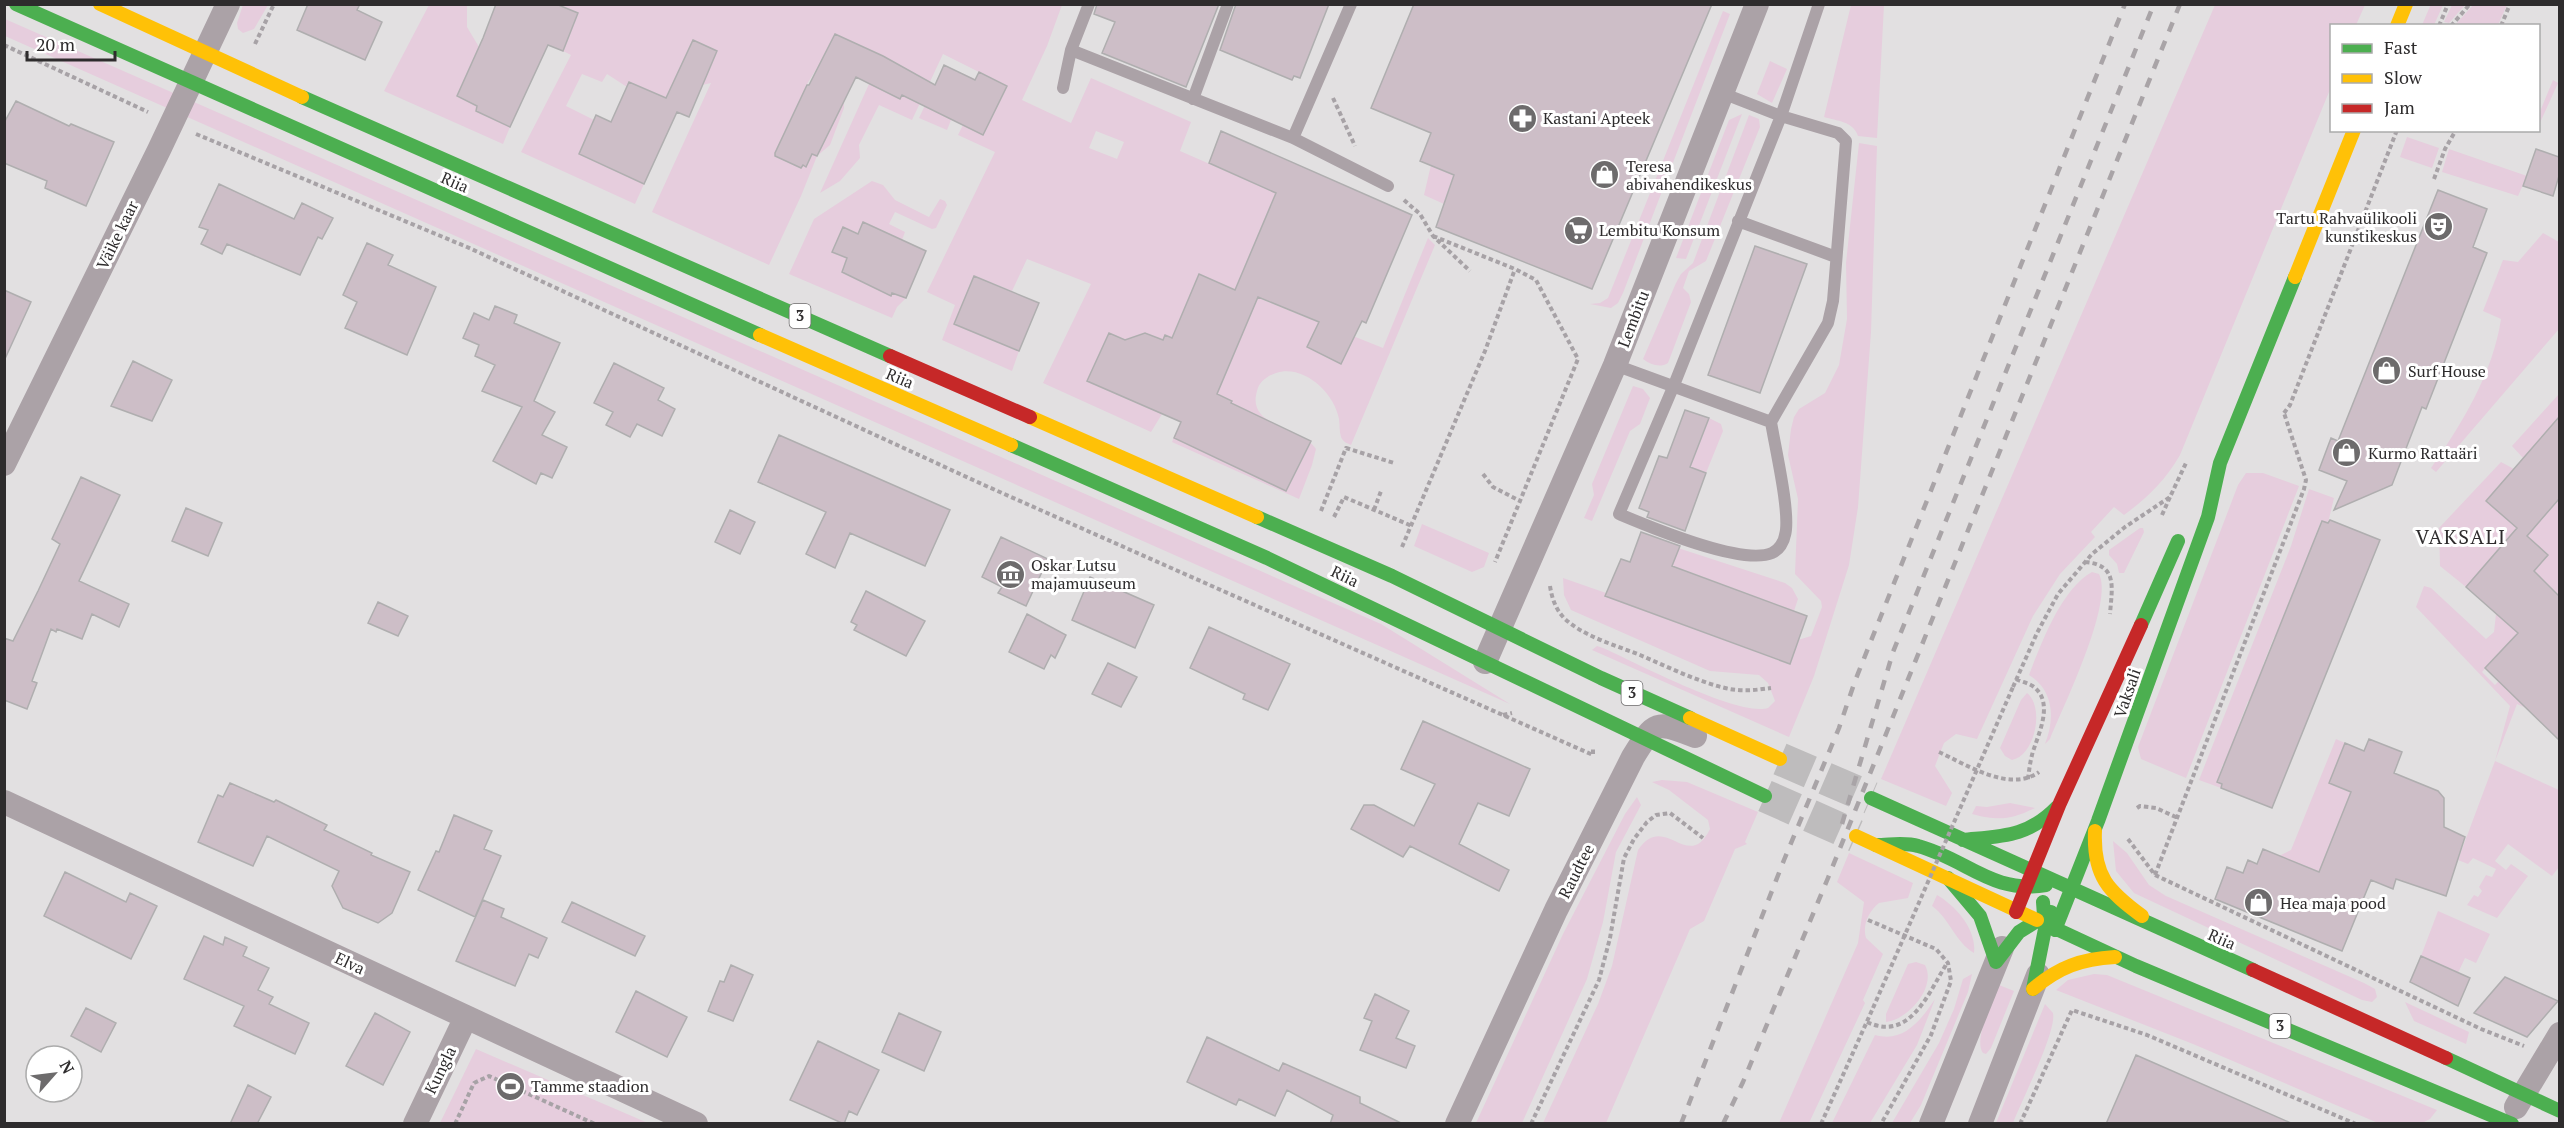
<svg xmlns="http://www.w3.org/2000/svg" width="2564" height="1128" font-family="'PT Serif',serif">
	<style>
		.green { fill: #e6cddd; fill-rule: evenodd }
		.building { fill: #cdbec7; stroke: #afaeaf; stroke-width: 1.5 }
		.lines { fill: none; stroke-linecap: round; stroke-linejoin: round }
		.highway-tunnel { stroke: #bebcbd; stroke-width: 33; stroke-dasharray: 33 16; stroke-linecap: butt }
		.path { stroke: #a7a2a6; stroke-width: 4; stroke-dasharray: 4.5 3; stroke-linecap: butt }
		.lane { stroke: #aba2a7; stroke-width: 12 }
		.street { stroke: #aba2a7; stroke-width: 24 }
		.fast { stroke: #4caf50; stroke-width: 14 }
		.slow { stroke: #ffc107; stroke-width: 14 }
		.jam { stroke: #c62828; stroke-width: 14 }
		.rail { stroke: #a9a4a7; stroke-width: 4.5; stroke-dasharray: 10 10; stroke-linecap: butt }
		.path-bridge { stroke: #a7a2a6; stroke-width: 4; stroke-dasharray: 4.5 3; stroke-linecap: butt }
		.labels { text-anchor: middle; stroke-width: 6; stroke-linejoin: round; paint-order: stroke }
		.shield { fill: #fff; stroke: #6d6b6c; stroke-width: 1.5 }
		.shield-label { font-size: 15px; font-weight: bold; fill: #2e2c2d }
		.poi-label { font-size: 16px; fill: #2e2c2d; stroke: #fff; text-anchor: start }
		.street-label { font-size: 16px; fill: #2e2c2d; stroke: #fff }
		.quarter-label { font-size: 20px; letter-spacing: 1.5px; fill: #2e2c2d; stroke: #fff }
	</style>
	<rect width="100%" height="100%" fill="#e2e0e1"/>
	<path class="green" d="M1005 4 1062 5 1047 46 1022 100 1071 123 1091 78 1191 122 1180 151 1276 193 1236 289 1383 348 1428 238 1435 245 1351 445C1347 443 1343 442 1341 437 1339 431 1340 425 1339 419 1334 392 1303 364 1276 373 1267 376 1259 382 1257 391 1246 428 1302 426 1316 449L1312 465 1299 499 1172 442 1235 290 1199 274 1172 337 1162 414 1151 432 1043 383 1091 284 1027 259 1012 291 974 276 954 324 1019 351 1012 371 942 340 955 305 927 292 995 152 958 135 963 125 951 120 947 130 919 118 944 65 975 79 979 72 943 54 912 120 879 105 859 145 860 158 840 181 820 193 869 84 913 73 863 47 822 60 807 84 844 102V108L830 145 817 156 801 196 769 265 652 212 711 83 702 85 677 74 666 98 629 82 627 87 607 74 602 82 582 74 566 106 594 120 579 154 644 184 635 204 521 152 571 55 563 51 578 13 556 5ZM1096 131 1124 142 1117 159 1089 148Z
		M2431 4 2443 5 2434 25H2422Z
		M2474 4H2507V5L2498 25H2455Z
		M243 5H268L254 29 243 33 238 29 237 23Z
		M429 5H467V27L479 47 457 96 477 106 476 111 510 127 503 144 384 91Z
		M1851 5H1884L1877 138 1858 136C1853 121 1837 121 1824 117Z
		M2215 5H2365L2356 25 2332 26 2331 87 2180 455C2165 481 2147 498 2124 515L2114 507 2091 532 2095 537 2060 574 2033 616 1977 739 1956 734 1944 743 1935 766 1952 793 1946 806 1881 779Z
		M2452 5H2465L2449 23 2444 22Z
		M1723 11 1730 14 1623 293 1618 303 1611 308 1590 304 1600 303 1608 298Z
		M5 19 1381 624 1510 704 5 36Z
		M1770 61 1787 69 1772 103 1757 94Z
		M2553 80 2558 83 2539 125V114Z
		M1742 114 1686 259 1676 258 1729 120Z
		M1749 115 1759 119 1760 127 1706 261 1689 271 1683 288 1689 294 1691 302 1668 363C1660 368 1651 365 1643 359L1676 283 1681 274 1693 263Z
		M2407 137 2439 148 2432 168 2400 157Z
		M1859 143 1877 146 1871 332 1858 507 1849 565 1814 676 1789 737 1592 650 1597 646 1603 648C1635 662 1738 717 1768 708L1775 701 1768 683 1759 675 1710 671 1571 610 1564 595 1563 578 1606 593 1605 596 1789 664 1798 640 1811 636 1822 607 1821 601 1795 574 1798 499 1788 455 1791 429 1794 417 1799 409 1825 393 1839 365 1847 319 1846 263Z
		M2449 149 2527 176 2518 196 2442 172Z
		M1431 165 1454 175 1444 204 1424 195Z
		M872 181 883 185 895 200 929 217 940 199 945 201 947 205 936 228 932 229 895 212 889 224 905 232 902 240 926 251 906 298 897 307 892 318 789 274 814 219Z
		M2543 233 2559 242V329L2436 472 2431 468C2462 424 2493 373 2501 319L2483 311 2503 260 2518 262Z
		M1633 386 1643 389 1650 398 1640 424 1630 431 1592 521 1584 518 1594 495 1592 484Z
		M2559 394V417L2523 458 2512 446Z
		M1709 418 1721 424 1723 431 1706 473 1690 467Z
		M2501 462 2514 469 2486 501 2517 528 2466 587 2440 566 2439 528Z
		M2246 473H2263L2299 486 2186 778 2141 759 2138 747 2238 485Z
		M2309 489 2334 498 2328 523 2321 521 2314 539 2321 542 2282 639 2274 637 2263 665 2268 668 2254 703 2248 701 2237 730 2244 733 2230 766 2223 764 2217 782 2222 784 2221 788 2199 780 2291 546Z
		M2559 499V596L2554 591 2541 604 2559 622V631L2549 638 2559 648V673L2526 708 2517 704 2495 761 2559 790V867L2552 876 2508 844 2495 861 2506 870 2511 864 2528 876 2497 918 2467 905 2474 895 2478 897 2482 891 2479 887 2486 875 2492 877 2496 869 2473 858 2468 864 2458 860 2495 761 2510 706 2416 607 2424 586 2431 588 2486 639 2494 632 2496 614 2548 555 2527 536ZM2534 615 2548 627 2495 685 2482 672Z
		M1422 524 1489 553 1484 567 1472 572 1414 546Z
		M2140 528H2143L2144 532 2124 573H2119L2117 564 2109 555V550Z
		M1678 548 1785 583 1792 588 1798 599 1794 611 1671 565Z
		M2092 572 2099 574C2114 603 2063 707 2050 739L2045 744C2055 719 2054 690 2029 675 2041 644 2061 589 2092 572Z
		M2027 693C2045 707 2035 756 2012 760L2005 756 2000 748 2021 700Z
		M2336 739 2345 743 2330 783 2351 792 2314 885 2279 856 2291 850Z
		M1662 780 1687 782 1758 812 1745 842 1747 844 1735 849 1704 921 1690 929 1606 1123H1543L1598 1004 1612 966 1638 850C1665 810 1688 874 1710 829L1708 820 1669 790 1652 782Z
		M1637 797 1641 805 1616 852 1603 922 1587 979 1522 1123H1476L1563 934 1625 814Z
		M2010 803 2035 808C2010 820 1999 821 1972 814L1976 806 1987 807Z
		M2113 841 2127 853 2149 885 2166 896 2364 983 2375 989 2377 997 2372 1002 2362 1000 2134 893 2116 871Z
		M1849 853 1913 883 1908 898 1879 903C1869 911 1862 925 1866 938L1883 954 1863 1000 1865 1003 1809 1123H1779L1858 943 1864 902 1837 882Z
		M1937 895C1956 906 1977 930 1974 953 1955 942 1950 919 1932 906Z
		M2438 911 2490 934 2476 963 2465 958 2458 973 2421 956Z
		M1916 962 1925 965C1937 987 1908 1020 1886 1022V1014L1908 964Z
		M1972 974 1968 992 1921 1105 1910 1123H1892L1939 1043 1954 1009 1963 979Z
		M2094 974 2107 975 2437 1110 2430 1119 2422 1123H2378L2193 1044 2056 990 2068 980Z
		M1999 985 2014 991 1991 1048 1986 1054 1983 1053C1973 1040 1993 1000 1999 985Z
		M1935 999 1917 1045 1870 1123H1832L1875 1035C1904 1043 1921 1020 1935 999Z
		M2405 1002 2469 1032 2466 1044 2414 1021Z
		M2045 1004 2053 1013C2057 1031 2021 1102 2013 1123H1996Z
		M476 1049 648 1123H440Z"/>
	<path class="building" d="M308 4H360L357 10 382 22 365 60 297 30Z
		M496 4H556L578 13 563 51 548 45 510 127 476 111 477 106 457 96 483 38Z
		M1097 4H1219L1186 87 1102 53 1115 22 1094 14Z
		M1236 4H1329L1300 78 1294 76 1292 80 1220 50Z
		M1414 4H1712L1592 289 1436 227 1454 175 1420 161 1431 133 1371 108Z
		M835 34 883 56 935 85 944 65 975 80 979 72 1007 86 983 135 902 95 900 99 856 77 817 156 812 154 806 167 803 165 801 168 775 156V153L807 85H809Z
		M693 40 717 51 689 117 677 112 644 184 579 154 596 115 611 122 629 82 666 98Z
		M16 101 69 126 71 124 114 142 86 206 45 188 47 181 4 163V123Z
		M1221 131 1412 215 1366 323 1362 321 1341 364 1307 347 1319 322 1258 297 1217 394 1232 401 1231 403 1311 441 1286 491 1174 438 1181 422 1087 381 1109 333 1125 340 1145 333 1163 340 1165 335 1172 338 1199 274 1235 290 1276 193 1209 163Z
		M2536 149 2559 157V176L2553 196 2523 186Z
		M219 184 294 219 302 203 333 218 322 239 318 237 300 275 227 244 222 254 201 244 208 230 199 227Z
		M2438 190 2487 209 2473 247 2487 253 2426 409 2422 407 2392 485 2334 510 2347 481 2319 470 2331 438 2338 441Z
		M863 222 926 251 906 298 892 293 891 296 842 272 847 258 832 252 843 227 858 234Z
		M367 243 393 255 388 265 436 287 407 355 345 328 357 302 343 295Z
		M1755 246 1807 264 1760 393 1708 375Z
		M974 276 1039 303 1019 351 954 324Z
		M4 290 31 302 4 361Z
		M495 306 517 315 514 323 560 343 534 401 555 412 542 435 567 447 552 478 541 473 536 484 493 461 522 407 482 391 495 365 475 356 479 345 463 338 474 313 489 320Z
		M133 361 172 380 152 421 111 406Z
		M614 363 664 388 658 400 675 409 662 436 637 424 630 437 606 425 613 412 594 403Z
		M1685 410 1709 418 1690 467 1706 473 1685 531 1647 517 1649 512 1639 508 1659 456 1667 458Z
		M2559 417V499L2527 536 2548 555 2534 571 2559 596V740L2485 668 2518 633 2466 587 2517 528 2486 501Z
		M779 435 950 510 925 566 850 533 835 568 806 554 826 512 758 482Z
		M81 477 120 495 79 581 129 604 119 627 92 614 82 639 57 629 56 632 51 629 32 681 37 683 27 709 4 700V638L13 641 38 591 60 544 52 539Z
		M186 508 222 523 208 556 172 541Z
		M730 510 755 522 740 554 715 542Z
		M2330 520 2380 540 2272 808 2221 788 2222 784 2217 782 2322 521 2328 523Z
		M1641 532 1680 546 1672 566 1807 616 1790 664 1605 596 1621 559 1630 562Z
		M1001 537 1048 559 1026 606 998 593 1002 587 982 577Z
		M1090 577 1154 605 1135 648 1072 620Z
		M866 591 925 621 906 656 854 630 857 625 851 622Z
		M378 602 408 616 398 636 368 623Z
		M1027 614 1066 635 1055 658 1051 655 1044 669 1009 652Z
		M1209 627 1290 664 1268 710 1243 699 1245 694 1190 668Z
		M1108 663 1137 677 1121 707 1092 694Z
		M1423 721 1530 769 1509 816 1478 803 1459 844 1509 870 1499 891 1410 846 1403 857 1351 829 1364 805H1374L1414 826 1435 784 1401 769Z
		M2369 739 2402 752 2394 773 2438 791 2444 798V827L2465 837 2446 896 2396 879 2393 889 2371 880 2342 951 2215 899 2227 867 2243 873 2248 860 2257 864 2263 849 2319 872 2351 792 2329 783 2345 743 2364 751Z
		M230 783 274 802 276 800 327 825 324 830 372 853 371 855 410 872 392 913 378 923 343 908 332 886 339 871 267 836 253 866 198 842 218 795 223 797Z
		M454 815 492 831 484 849 501 856 475 917 418 890 436 851 439 852Z
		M65 872 126 902 130 893 157 906 131 959 44 916Z
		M483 900 504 909 501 917 547 938 538 958 529 954 515 986 456 961Z
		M572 902 645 936 635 956 562 922Z
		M204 936 223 945 225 937 247 947 243 956 269 968 258 990 273 997 269 1004 309 1023 295 1054 234 1026 244 1006 184 979Z
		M2421 956 2470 978 2458 1006 2410 982Z
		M731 965 753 975 733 1021 708 1011 720 981 724 982Z
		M2505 977 2558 1001 2527 1037 2474 1013Z
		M636 991 687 1017 667 1057 616 1032Z
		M1375 994 1409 1011 1396 1038 1415 1046 1406 1068 1360 1050 1372 1021 1364 1018Z
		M86 1008 116 1023 101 1052 71 1036Z
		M375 1013 410 1032 383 1085 346 1066Z
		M899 1013 941 1032 924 1071 882 1052Z
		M1207 1037 1279 1071 1283 1063 1360 1097V1103L1403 1124H1330L1333 1115 1287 1090 1275 1116 1239 1099 1236 1105 1187 1082Z
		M818 1041 879 1070 857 1115 849 1111 844 1124 790 1100Z
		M2136 1055 2293 1124H2106Z
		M248 1085 271 1097 257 1124H230Z"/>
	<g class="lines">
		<path class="highway-tunnel" d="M1780 759 1871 798
			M1765 796 1856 836"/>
		<path class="path" d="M2439 26 2448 4
			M2451 26 2470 4
			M2501 26 2510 4
			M255 44 274 4
			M4 45 148 112
			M1333 98 1355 146
			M196 134 467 247 984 485 1593 755V749
			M2434 179 2445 149 2456 130
			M1404 200 1420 214 1433 236 1470 271
			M1433 236 1515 269 1536 280 1578 359 1495 562
			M2284 413 2290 405 2397 130
			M1483 474 1493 487 1520 501
			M1374 510 1381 491
			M1321 511 1346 448 1394 463
			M2162 515 2170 497
			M1334 517 1344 497 1412 526
			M1402 547 1485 351 1515 269
			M2085 562C2118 565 2112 587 2110 614
			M1550 586C1552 599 1556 610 1565 619 1585 637 1615 645 1640 655 1668 667 1696 681 1725 688 1741 692 1756 690 1771 688
			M2016 679C2022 682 2029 683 2034 687 2055 704 2037 736 2032 755 2030 763 2029 771 2028 779
			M2013 687 2037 633 2058 594 2092 554 2125 527 2170 497 2186 463
			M1503 715 1512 713
			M1939 752C1967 765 2010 793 2039 772
			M2137 808 2140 806 2156 808 2178 818
			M2128 839 2155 875 2481 1029 2524 1046
			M2155 875 2304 489 2306 480 2284 413
			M1868 920 1936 949 1948 963 1951 981 1931 1035 1881 1124
			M1867 1022C1910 1042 1928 994 1947 963
			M455 1124 474 1083 489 1076 595 1124
			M1531 1124 1599 980 1610 938 1624 858 1634 839 1647 822 1656 815 1670 813 1703 838
			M1821 1124 1873 1008
			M2020 1124 2072 1010 2147 1035 2356 1124"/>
		<path class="lane" d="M1071 50 1293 138 1388 186
			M1063 88 1071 50 1089 4
			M1193 99 1228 4
			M1293 138 1351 4
			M1738 221 1836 257
			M1615 365 1771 422 1828 323 1833 301 1846 141 1838 133 1781 116 1722 93
			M1771 422C1775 447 1791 515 1785 535 1784 542 1779 550 1772 553 1742 566 1650 527 1619 514L1674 385 1781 116 1819 4"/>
		<path class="street" d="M4 464 159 150 228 4
			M1485 662 1615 365 1757 4
			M4 802 696 1124
			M2516 1107 2560 1034
			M415 1124 466 1017
			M1457 1124 1556 910 1633 757C1655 721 1656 720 1695 736
			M1931 1124 2002 948
			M1980 1124 2038 975"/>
		<path class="fast" d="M16 4 760 335
			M302 97 890 356
			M1011 445 1267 558 1765 796
			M1257 517 1392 576 1601 678 1690 718
			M2141 625 2178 541
			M1871 798 2253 970
			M1963 840C2002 836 2028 837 2057 807
			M1876 845C1890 845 1905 842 1918 846 1967 859 1991 894 2046 885
			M1948 878 1980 916 1996 962
			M2037 920 2136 966 2512 1124
			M2055 930 2098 821 2208 517 2220 463 2295 277
			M1996 962 2019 932 2051 912
			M2033 989 2045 929 2043 902
			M2446 1058 2560 1111"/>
		<path class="slow" d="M100 4 302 97
			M2397 26 2406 4
			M2295 277 2354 130
			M760 335 1011 445
			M1030 417 1257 517
			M1690 718 1780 759
			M2095 831C2093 876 2108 891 2142 916
			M1856 836 2037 920
			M2033 989C2059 967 2081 959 2115 957"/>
		<path class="jam" d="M890 356 1030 417
			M2016 912 2060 803 2141 625
			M2253 970 2446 1058"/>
		<path class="rail" d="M1842 824 1893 652 2154 4
			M1681 1124 1784 860 1839 728 1855 681 2125 4
			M1723 1124 1743 1082 1828 878 2180 4"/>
		<path class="path-bridge" d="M1873 1008 2013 687"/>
	</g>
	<defs>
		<symbol id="pharmacy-disc" viewBox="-11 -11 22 22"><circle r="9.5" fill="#6d6b6c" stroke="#fff"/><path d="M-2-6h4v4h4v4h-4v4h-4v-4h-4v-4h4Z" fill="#fff"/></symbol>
		<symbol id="shop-disc" viewBox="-11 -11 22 22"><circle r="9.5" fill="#6d6b6c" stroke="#fff"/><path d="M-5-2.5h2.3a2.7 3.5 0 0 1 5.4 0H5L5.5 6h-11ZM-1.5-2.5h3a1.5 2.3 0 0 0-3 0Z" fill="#fff"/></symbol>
		<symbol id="theatre-disc" viewBox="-11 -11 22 22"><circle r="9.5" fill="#6d6b6c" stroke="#fff"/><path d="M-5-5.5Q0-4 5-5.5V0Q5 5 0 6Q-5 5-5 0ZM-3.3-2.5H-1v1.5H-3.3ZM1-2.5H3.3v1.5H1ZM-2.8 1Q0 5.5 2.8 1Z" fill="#fff"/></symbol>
		<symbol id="supermarket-disc" viewBox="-11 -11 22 22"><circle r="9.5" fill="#6d6b6c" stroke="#fff"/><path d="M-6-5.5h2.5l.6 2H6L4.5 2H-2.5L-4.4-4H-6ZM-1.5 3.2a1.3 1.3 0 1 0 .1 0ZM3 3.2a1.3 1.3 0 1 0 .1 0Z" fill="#fff"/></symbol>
		<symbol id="museum-disc" viewBox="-11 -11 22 22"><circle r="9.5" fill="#6d6b6c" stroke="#fff"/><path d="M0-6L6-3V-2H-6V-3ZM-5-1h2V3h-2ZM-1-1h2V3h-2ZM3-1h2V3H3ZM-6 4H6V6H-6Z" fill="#fff"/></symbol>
		<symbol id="stadium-disc" viewBox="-11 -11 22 22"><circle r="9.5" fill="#6d6b6c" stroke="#fff"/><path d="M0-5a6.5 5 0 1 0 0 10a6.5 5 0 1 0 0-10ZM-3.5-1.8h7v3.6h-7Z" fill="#fff"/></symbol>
	</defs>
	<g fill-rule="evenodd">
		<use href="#pharmacy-disc" x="1506" y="102" width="33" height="33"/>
		<use href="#shop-disc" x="1588" y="158" width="33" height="33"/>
		<use href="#theatre-disc" x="2422" y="210" width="33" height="33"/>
		<use href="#supermarket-disc" x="1562" y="214" width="33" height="33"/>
		<use href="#shop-disc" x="2370" y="354" width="33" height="33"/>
		<use href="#shop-disc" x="2330" y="436" width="33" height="33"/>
		<use href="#museum-disc" x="994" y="558" width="33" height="33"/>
		<use href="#shop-disc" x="2242" y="886" width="33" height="33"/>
		<use href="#stadium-disc" x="494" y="1070" width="33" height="33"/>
	</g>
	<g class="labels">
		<g class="shield">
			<rect x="789.5" y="304" width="21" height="24" rx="4.5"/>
			<rect x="1621.5" y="681" width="21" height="24" rx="4.5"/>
			<rect x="2269.5" y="1014" width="21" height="24" rx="4.5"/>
		</g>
		<g class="shield-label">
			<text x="800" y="321">3</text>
			<text x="1632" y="698">3</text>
			<text x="2280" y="1031">3</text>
		</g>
		<g class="poi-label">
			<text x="1543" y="124">Kastani Apteek</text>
			<text x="1626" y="172">Teresa<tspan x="1626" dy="18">abivahendikeskus</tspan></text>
			<text x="2417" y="224" text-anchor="end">Tartu Rahvaülikooli<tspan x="2417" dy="18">kunstikeskus</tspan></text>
			<text x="1599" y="236">Lembitu Konsum</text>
			<text x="2408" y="377">Surf House</text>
			<text x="2368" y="459">Kurmo Rattaäri</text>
			<text x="1031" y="571">Oskar Lutsu<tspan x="1031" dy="18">majamuuseum</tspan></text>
			<text x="2280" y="909">Hea maja pood</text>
			<text x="531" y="1092">Tamme staadion</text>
		</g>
		<g class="street-label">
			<text transform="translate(455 182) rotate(24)" y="6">Riia</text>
			<text transform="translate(117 235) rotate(-64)" y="6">Väike kaar</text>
			<text transform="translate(1633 319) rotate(-69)" y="6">Lembitu</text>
			<text transform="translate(900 378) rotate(23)" y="6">Riia</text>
			<text transform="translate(1345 576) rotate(26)" y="6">Riia</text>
			<text transform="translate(2127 693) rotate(-71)" y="6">Vaksali</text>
			<text transform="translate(1576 871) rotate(-63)" y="6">Raudtee</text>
			<text transform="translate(2222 939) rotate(24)" y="6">Riia</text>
			<text transform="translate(350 963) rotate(25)" y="6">Elva</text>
			<text transform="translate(440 1070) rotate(-64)" y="6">Kungla</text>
		</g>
		<g class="quarter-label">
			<text x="2461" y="544">VAKSALI</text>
		</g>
	</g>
	<rect width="2564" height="1128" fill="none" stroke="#2e2c2d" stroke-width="12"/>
	<rect x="2330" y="24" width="210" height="108" fill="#ffffff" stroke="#ababab" stroke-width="1.5"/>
	<rect x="2342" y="44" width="30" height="9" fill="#4caf50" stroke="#ababab" stroke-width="1.5"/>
	<text x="2384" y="54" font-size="18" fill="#2e2c2d">Fast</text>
	<rect x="2342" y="74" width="30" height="9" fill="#ffc107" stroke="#ababab" stroke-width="1.5"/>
	<text x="2384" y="84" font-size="18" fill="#2e2c2d">Slow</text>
	<rect x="2342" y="104" width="30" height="9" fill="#c62828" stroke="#ababab" stroke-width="1.5"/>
	<text x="2384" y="114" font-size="18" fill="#2e2c2d">Jam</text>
	<g transform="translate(54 1074) rotate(62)"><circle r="28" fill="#ffffff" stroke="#ababab" stroke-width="1.5"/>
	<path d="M0-4.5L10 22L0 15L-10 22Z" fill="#6d6b6c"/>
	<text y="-9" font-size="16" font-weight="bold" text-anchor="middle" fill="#2e2c2d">N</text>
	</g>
	<path d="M27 51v9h88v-9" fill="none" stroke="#2e2c2d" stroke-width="3"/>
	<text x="36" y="51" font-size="18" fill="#2e2c2d" stroke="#ffffff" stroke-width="4.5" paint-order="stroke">20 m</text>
</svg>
